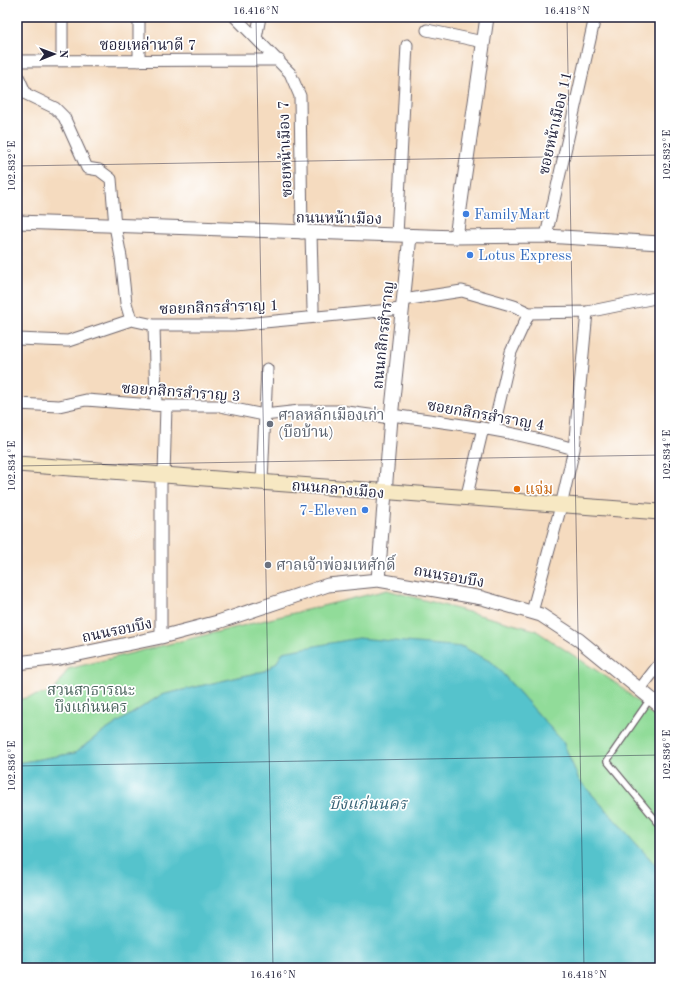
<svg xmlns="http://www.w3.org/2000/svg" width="677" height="985" font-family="'Old Standard TT','Noto Serif Thai',serif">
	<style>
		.green { fill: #91dc99; stroke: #5a7f6a }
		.water { fill: #55c3cc; stroke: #3c7284 }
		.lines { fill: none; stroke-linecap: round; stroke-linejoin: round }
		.service-casing { stroke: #6c6369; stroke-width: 8 }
		.minor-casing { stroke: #6c6369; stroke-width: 13 }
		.tertiary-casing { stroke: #6c6369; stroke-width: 15 }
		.secondary-casing { stroke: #6c6369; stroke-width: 17 }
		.service { stroke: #fff; stroke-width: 5.5 }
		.minor { stroke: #fff; stroke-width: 11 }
		.tertiary { stroke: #fff; stroke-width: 13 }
		.secondary { stroke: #f7e8c3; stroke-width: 15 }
		.ticks { fill: none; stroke: #22223b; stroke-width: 1; stroke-opacity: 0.45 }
		.shop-dot { fill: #3f7fe0; stroke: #fff; stroke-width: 1.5 }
		.worship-dot { fill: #6b7280; stroke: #fff; stroke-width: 1.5 }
		.food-dot { fill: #e8710a; stroke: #fff; stroke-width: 1.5 }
		.labels { text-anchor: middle; stroke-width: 3.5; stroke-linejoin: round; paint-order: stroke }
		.street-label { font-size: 15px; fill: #22223b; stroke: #fff }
		.shop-label { font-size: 15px; fill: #366cbe; stroke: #fff; text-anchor: start }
		.worship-label { font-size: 15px; fill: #5b616d; stroke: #fff; text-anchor: start }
		.food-label { font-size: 15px; fill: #c56008; stroke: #fff; text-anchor: start }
		.park-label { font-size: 15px; fill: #49635c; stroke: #fff }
		.water-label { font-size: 16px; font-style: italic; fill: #366275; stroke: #fff }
		.neatline { fill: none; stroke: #22223b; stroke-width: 1.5 }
		.ticks-label { font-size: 10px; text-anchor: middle; fill: #22223b }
	</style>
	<rect width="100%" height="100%" fill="#fff"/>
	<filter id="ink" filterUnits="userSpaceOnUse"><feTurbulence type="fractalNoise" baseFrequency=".025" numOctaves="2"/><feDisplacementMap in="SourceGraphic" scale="8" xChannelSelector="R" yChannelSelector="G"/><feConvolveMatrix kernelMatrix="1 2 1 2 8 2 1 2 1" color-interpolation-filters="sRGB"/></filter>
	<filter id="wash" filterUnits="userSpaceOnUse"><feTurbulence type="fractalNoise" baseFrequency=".012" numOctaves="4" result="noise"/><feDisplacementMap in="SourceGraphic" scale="16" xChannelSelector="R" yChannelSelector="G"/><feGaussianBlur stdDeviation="0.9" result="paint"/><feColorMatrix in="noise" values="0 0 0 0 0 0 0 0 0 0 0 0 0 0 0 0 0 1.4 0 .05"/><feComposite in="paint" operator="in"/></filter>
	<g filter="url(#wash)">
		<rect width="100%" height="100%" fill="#f5dbbf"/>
		<path class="green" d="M387 590 535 630 620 686 660 722V870L579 780 563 742 493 663 463 647 283 652 277 662 265 671 161 695 97 736 75 753 17 763V700L54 691 68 669Z"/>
		<path class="water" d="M358 638 463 647 493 663 563 742 579 780 660 870V968H17V763L75 753 97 736 161 695 265 671 277 662 283 652Z"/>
	</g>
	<g filter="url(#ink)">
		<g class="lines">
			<defs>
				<path id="service" d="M650 699 607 761 660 825"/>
				<path id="minor" d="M62 17V60
					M139 17V61
					M235 17 290 73 300 96 302 233
					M427 30 483 42
					M256 38 260 17
					M17 61 279 60
					M17 74 26 94 55 108 64 117 87 168 99 170 111 179 115 226 121 257 126 303 131 320
					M311 233 313 309
					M397 235 407 45
					M546 236 595 17
					M403 300 462 291 514 306 529 313 587 312 660 297
					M154 325 156 405
					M17 339 68 341 131 320 154 325H234L401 309
					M17 404 59 406 86 400 166 406H220L264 415 300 411H340L391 418
					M391 415C453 423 514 431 574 449
					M493 430 511 352 529 313
					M164 475 166 406
					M262 481 267 369
					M466 499 483 428
					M532 612 561 506 574 449 587 312
					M161 637V475
					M640 689 660 663"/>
				<path id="tertiary" d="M17 222 456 237 546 236 660 243
					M456 237 487 17
					M378 580 391 418 410 236
					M17 663 60 658 161 637 218 622 328 585 378 580 482 598 541 615 579 640 660 706"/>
				<path id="secondary" d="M17 464 660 512"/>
			</defs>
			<use href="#service" class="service-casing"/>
			<use href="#minor" class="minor-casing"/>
			<use href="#tertiary" class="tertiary-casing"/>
			<use href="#secondary" class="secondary-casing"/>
			<use href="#service" class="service"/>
			<use href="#minor" class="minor"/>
			<use href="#tertiary" class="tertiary"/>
			<use href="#secondary" class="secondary"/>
		</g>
	</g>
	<path class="ticks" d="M256 17 273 968M567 17 584 968M17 166 660 155M17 466 660 455M17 766 660 755"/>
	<g class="shop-dot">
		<circle cx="466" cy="214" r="4"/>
		<circle cx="470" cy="255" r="4"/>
		<circle cx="365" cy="510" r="4"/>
	</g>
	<g class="worship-dot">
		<circle cx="270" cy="424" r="4"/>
		<circle cx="268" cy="565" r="4"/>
	</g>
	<circle class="food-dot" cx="517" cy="489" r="4"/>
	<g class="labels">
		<g class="street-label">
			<text x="148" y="50">ซอยเหล่านาดี 7</text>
			<text transform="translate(555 123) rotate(-77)" y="5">ซอยหน้าเมือง 11</text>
			<text transform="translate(285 149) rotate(-92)" y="5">ซอยหน้าเมือง 7</text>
			<text transform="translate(339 218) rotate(1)" y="5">ถนนหน้าเมือง</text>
			<text transform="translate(219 307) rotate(-2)" y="5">ซอยกสิกรสำราญ 1</text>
			<text transform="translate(383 335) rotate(-84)" y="5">ถนนกสิกรสำราญ</text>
			<text transform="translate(181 392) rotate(4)" y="5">ซอยกสิกรสำราญ 3</text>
			<text transform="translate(486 415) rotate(10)" y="5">ซอยกสิกรสำราญ 4</text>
			<text transform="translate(338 489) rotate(5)" y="5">ถนนกลางเมือง</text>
			<text transform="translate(449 576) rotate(10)" y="5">ถนนรอบบึง</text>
			<text transform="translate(117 630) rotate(-12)" y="5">ถนนรอบบึง</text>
		</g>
		<g class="shop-label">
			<text x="474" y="219">FamilyMart</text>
			<text x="478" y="260">Lotus Express</text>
			<text x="357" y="515" text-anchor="end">7-Eleven</text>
		</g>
		<g class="worship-label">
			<text x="278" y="420">ศาลหลักเมืองเก่า<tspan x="278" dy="17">(บือบ้าน)</tspan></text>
			<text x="276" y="570">ศาลเจ้าพ่อมเหศักดิ์</text>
		</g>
		<g class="food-label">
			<text x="525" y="494">แจ่ม</text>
		</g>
		<g class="park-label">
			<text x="91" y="695">สวนสาธารณะ<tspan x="91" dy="17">บึงแก่นนคร</tspan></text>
		</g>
		<g class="water-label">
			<text x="368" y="809">บึงแก่นนคร</text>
		</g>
	</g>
	<rect width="677" height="985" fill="none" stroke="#fff" stroke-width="44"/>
	<g transform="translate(54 54) rotate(89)" stroke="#ffffff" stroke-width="3" paint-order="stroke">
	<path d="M0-3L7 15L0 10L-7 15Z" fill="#22223b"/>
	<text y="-6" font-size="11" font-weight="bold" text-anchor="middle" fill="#22223b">N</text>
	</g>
	<rect x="22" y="22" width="633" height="941" class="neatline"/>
	<g class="ticks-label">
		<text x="256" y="14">16.416°N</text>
		<text x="567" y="14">16.418°N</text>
		<text transform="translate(666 155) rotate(-90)" y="4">102.832°E</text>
		<text transform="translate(11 166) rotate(-90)" y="4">102.832°E</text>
		<text transform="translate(666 455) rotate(-90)" y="4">102.834°E</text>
		<text transform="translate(11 466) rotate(-90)" y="4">102.834°E</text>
		<text transform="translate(666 755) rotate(-90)" y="4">102.836°E</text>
		<text transform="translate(11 766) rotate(-90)" y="4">102.836°E</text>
		<text x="273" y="978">16.416°N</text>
		<text x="584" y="978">16.418°N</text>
	</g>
</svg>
